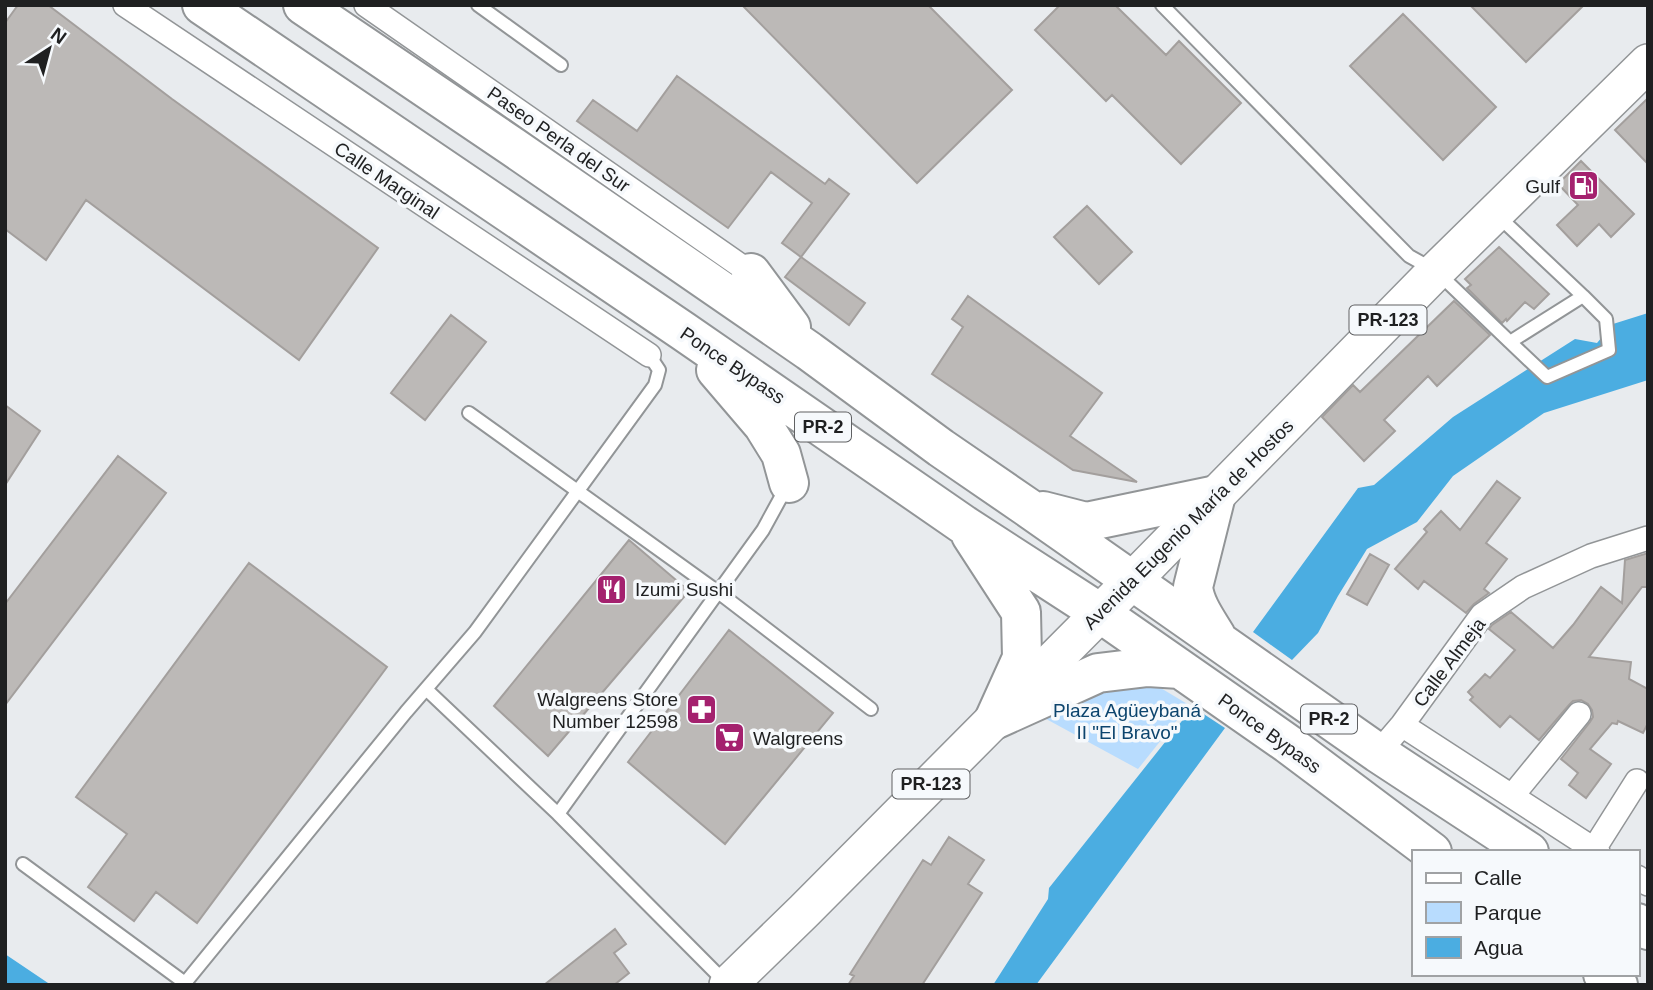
<svg xmlns="http://www.w3.org/2000/svg" width="1653" height="990" font-family="Helvetica,sans-serif">
	<style>
		.green { fill: #b8dcfe }
		.water { fill: #4bade1 }
		.building { fill: #bcb9b7; stroke: #a39f9d; stroke-width: 2 }
		.lines { fill: none; stroke-linecap: round; stroke-linejoin: round }
		.lane-casing { stroke: #929597; stroke-width: 16 }
		.street-casing { stroke: #929597; stroke-width: 26 }
		.primary-casing { stroke: #929597; stroke-width: 40 }
		.highway-casing { stroke: #929597; stroke-width: 42 }
		.lane { stroke: #fff; stroke-width: 12 }
		.street { stroke: #fff; stroke-width: 23 }
		.primary { stroke: #fff; stroke-width: 37 }
		.highway { stroke: #fff; stroke-width: 38 }
		.labels { text-anchor: middle; stroke-width: 7; stroke-linejoin: round; paint-order: stroke }
		.shield { fill: #f6f9fc; stroke: #606163; stroke-width: 2 }
		.shield-label { font-size: 18px; font-weight: bold; fill: #1f2021 }
		.street-label { font-size: 19px; fill: #1f2021; stroke: #f6f9fc }
		.poi-label { font-size: 19px; fill: #1f2021; stroke: #f6f9fc; text-anchor: end }
		.park-label { font-size: 19px; fill: #0c446d; stroke: #f6f9fc }
	</style>
	<rect width="100%" height="100%" fill="#e8ebee"/>
	<path class="green" d="M1130 684 1159 687 1189 705 1138 769 1037 714 1066 698Z"/>
	<path class="water" d="M1648 313V380L1544 413 1453 476 1417 522 1367 549 1338 596 1318 633 1292 660 1253 632 1358 488 1374 485 1453 417 1575 339 1597 343 1613 324Z
		M1193 707 1225 728 1036 985H993L1048 899 1049 888Z
		M5 954 51 985H5Z"/>
	<path class="building" d="M18 5H48L172 99 378 248 299 360 86 200 46 260 5 229V23Z
		M742 5H928L1012 90 917 183Z
		M1060 5H1115L1166 55 1179 41 1241 103 1181 164 1112 95 1106 101 1035 30Z
		M1470 5H1584L1526 62Z
		M1403 14 1496 107 1443 160 1350 66Z
		M677 76 825 184 829 179 849 194 801 257 782 243 812 203 771 172 728 228 577 121 593 100 637 131Z
		M1648 98V164L1615 130Z
		M1581 161 1634 214 1611 237 1599 224 1577 246 1557 225 1578 205 1558 184Z
		M1087 206 1132 252 1099 284 1054 237Z
		M1499 247 1549 294 1534 309 1525 302 1507 321 1506 319 1502 323 1467 288 1471 285 1465 279Z
		M801 257 865 303 849 325 785 277Z
		M968 296 1102 393 1070 436 1137 482 1073 470 932 374 963 327 952 319Z
		M1454 301 1490 335 1437 386 1428 376 1384 420 1395 431 1364 461 1322 417 1353 385 1360 392Z
		M451 315 486 342 425 420 391 393Z
		M5 405 40 431 5 485Z
		M118 456 166 493 5 705V604Z
		M1497 481 1520 498 1486 543 1507 559 1484 589 1489 593 1474 604 1466 613 1424 581 1418 589 1395 569 1427 532 1424 529 1441 511 1460 530Z
		M629 540 689 591 548 756 494 706Z
		M1648 553V587H1642L1589 657 1631 662 1629 679 1648 689V723L1643 733 1618 721 1617 724 1612 723 1590 749 1611 764 1586 798 1569 785 1578 773 1561 759 1590 722 1593 717 1592 710 1588 704 1581 700 1573 701 1569 705 1539 740 1510 716 1500 727 1470 700 1473 697 1468 692 1485 674 1490 678 1515 650 1489 629 1492 625 1511 612 1553 648 1573 625 1601 587 1622 603 1625 560Z
		M1370 554 1389 565 1367 605 1347 594Z
		M249 563 387 667 197 923 156 892 134 921 88 887 127 834 76 797Z
		M729 630 833 713 725 844 628 762Z
		M949 837 984 860 968 884 982 893 922 985H848L854 976 850 974 923 860 931 865Z
		M615 929 626 944 614 953 629 973 614 985H544Z"/>
	<g class="lines">
		<defs>
			<path id="lane" d="M478 5 561 65
				M1162 5 1409 256 1436 271 1510 342 1583 296 1498 216
				M1510 342 1547 377 1609 350 1606 319 1583 296
				M469 413 718 592 871 709
				M426 689 558 814 726 983
				M558 814 763 530 787 486
				M23 864 185 983 406 712 475 632 655 385 659 370 649 355"/>
			<path id="street" d="M125 5 649 355
				M366 5 751 273
				M1402 725 1598 852
				M1378 753 1402 725 1482 615 1523 587 1591 556 1648 538
				M1512 796 1579 714
				M1594 849 1637 781
				M1637 877 1648 884"/>
			<path id="primary" d="M728 985 804 911 1132 581 1436 271 1648 63"/>
			<path id="highway" d="M202 5 683 331 964 525 1100 613 1288 744 1432 852
				M303 5 513 147 809 351 941 448 1027 507 1378 753 1529 852
				M751 273 791 327
				M716 370 763 425 781 454 789 483
				M1043 511 1086 522 1216 495 1193 587C1195 605 1207 621 1216 636
				M971 535 1021 612 1022 658 994 720
				M994 720 1098 673 1148 667 1180 669
				M1637 923 1648 930
				M1603 974 1618 985"/>
		</defs>
		<use href="#lane" class="lane-casing"/>
		<use href="#street" class="street-casing"/>
		<use href="#primary" class="primary-casing"/>
		<use href="#highway" class="highway-casing"/>
		<use href="#lane" class="lane"/>
		<use href="#street" class="street"/>
		<use href="#primary" class="primary"/>
		<use href="#highway" class="highway"/>
	</g>
	<defs>
		<symbol id="fuel-square" viewBox="-11 -11 22 22"><rect x="-9" y="-9" width="18" height="18" rx="4" fill="#a4216e" stroke="#f6f9fc"/><path d="M-5.5-6h7V0h2V4h1.3V-2.5L3-4.5l.8-.8L6-3V5H2.5V1h-1V6h-7ZM-4.2-4.7v3.2H.2V-4.7Z" fill="#fff"/></symbol>
		<symbol id="restaurant-square" viewBox="-11 -11 22 22"><rect x="-9" y="-9" width="18" height="18" rx="4" fill="#a4216e" stroke="#f6f9fc"/><path d="M-5-6h1v4h1v-4h1v4h1v-4h1v5L-1.5 .5V6h-2V.5L-5-1ZM5-6V6H3V1.5H1.5Q1.5-4 5-6Z" fill="#fff"/></symbol>
		<symbol id="pharmacy-square" viewBox="-11 -11 22 22"><rect x="-9" y="-9" width="18" height="18" rx="4" fill="#a4216e" stroke="#f6f9fc"/><path d="M-2-6h4v4h4v4h-4v4h-4v-4h-4v-4h4Z" fill="#fff"/></symbol>
		<symbol id="supermarket-square" viewBox="-11 -11 22 22"><rect x="-9" y="-9" width="18" height="18" rx="4" fill="#a4216e" stroke="#f6f9fc"/><path d="M-6-5.5h2.5l.6 2H6L4.5 2H-2.5L-4.4-4H-6ZM-1.5 3.2a1.3 1.3 0 1 0 .1 0ZM3 3.2a1.3 1.3 0 1 0 .1 0Z" fill="#fff"/></symbol>
	</defs>
	<g fill-rule="evenodd">
		<use href="#fuel-square" x="1566" y="168" width="35" height="35"/>
		<use href="#restaurant-square" x="594" y="572" width="35" height="35"/>
		<use href="#pharmacy-square" x="684" y="692" width="35" height="35"/>
		<use href="#supermarket-square" x="712" y="720" width="35" height="35"/>
	</g>
	<g class="labels">
		<g class="shield">
			<rect x="1349.5" y="305.5" width="77" height="29" rx="5"/>
			<rect x="795" y="412.5" width="56" height="29" rx="5"/>
			<rect x="1301" y="704.5" width="56" height="29" rx="5"/>
			<rect x="892.5" y="769.5" width="77" height="29" rx="5"/>
		</g>
		<g class="shield-label">
			<text x="1388" y="326">PR-123</text>
			<text x="823" y="433">PR-2</text>
			<text x="1329" y="725">PR-2</text>
			<text x="931" y="790">PR-123</text>
		</g>
		<g class="street-label">
			<text transform="translate(559 139) rotate(35)" y="7">Paseo Perla del Sur</text>
			<text transform="translate(387 180) rotate(34)" y="7">Calle Marginal</text>
			<text transform="translate(733 365) rotate(34)" y="7">Ponce Bypass</text>
			<text transform="translate(1188 524) rotate(-45)" y="7">Avenida Eugenio María de Hostos</text>
			<text transform="translate(1449 662) rotate(-53)" y="7">Calle Almeja</text>
			<text transform="translate(1270 733) rotate(36)" y="7">Ponce Bypass</text>
		</g>
		<g class="poi-label">
			<text x="1560" y="193">Gulf</text>
			<text x="635" y="596" text-anchor="start">Izumi Sushi</text>
			<text x="678" y="706">Walgreens Store<tspan x="678" dy="22">Number 12598</tspan></text>
			<text x="753" y="745" text-anchor="start">Walgreens</text>
		</g>
		<g class="park-label">
			<text x="1127" y="717">Plaza Agüeybaná<tspan x="1127" dy="22">II "El Bravo"</tspan></text>
		</g>
	</g>
	<rect width="1653" height="990" fill="none" stroke="#1f2021" stroke-width="14"/>
	<rect x="1412" y="850" width="228" height="126" fill="#f6f9fc" stroke="#a0a2a4" stroke-width="2"/>
	<rect x="1426" y="873" width="35" height="10" fill="#ffffff" stroke="#a0a2a4" stroke-width="2"/>
	<text x="1474" y="885" font-size="21" fill="#1f2021">Calle</text>
	<rect x="1426" y="902" width="35" height="21" fill="#b8dcfe" stroke="#a0a2a4" stroke-width="2"/>
	<text x="1474" y="920" font-size="21" fill="#1f2021">Parque</text>
	<rect x="1426" y="937" width="35" height="21" fill="#4bade1" stroke="#a0a2a4" stroke-width="2"/>
	<text x="1474" y="955" font-size="21" fill="#1f2021">Agua</text>
	<g transform="translate(49 49) rotate(36)" stroke="#f6f9fc" stroke-width="5" paint-order="stroke">
	<path d="M0-5L12 26L0 18L-12 26Z" fill="#1f2021"/>
	<text y="-10" font-size="19" font-weight="bold" text-anchor="middle" fill="#1f2021">N</text>
	</g>
</svg>
